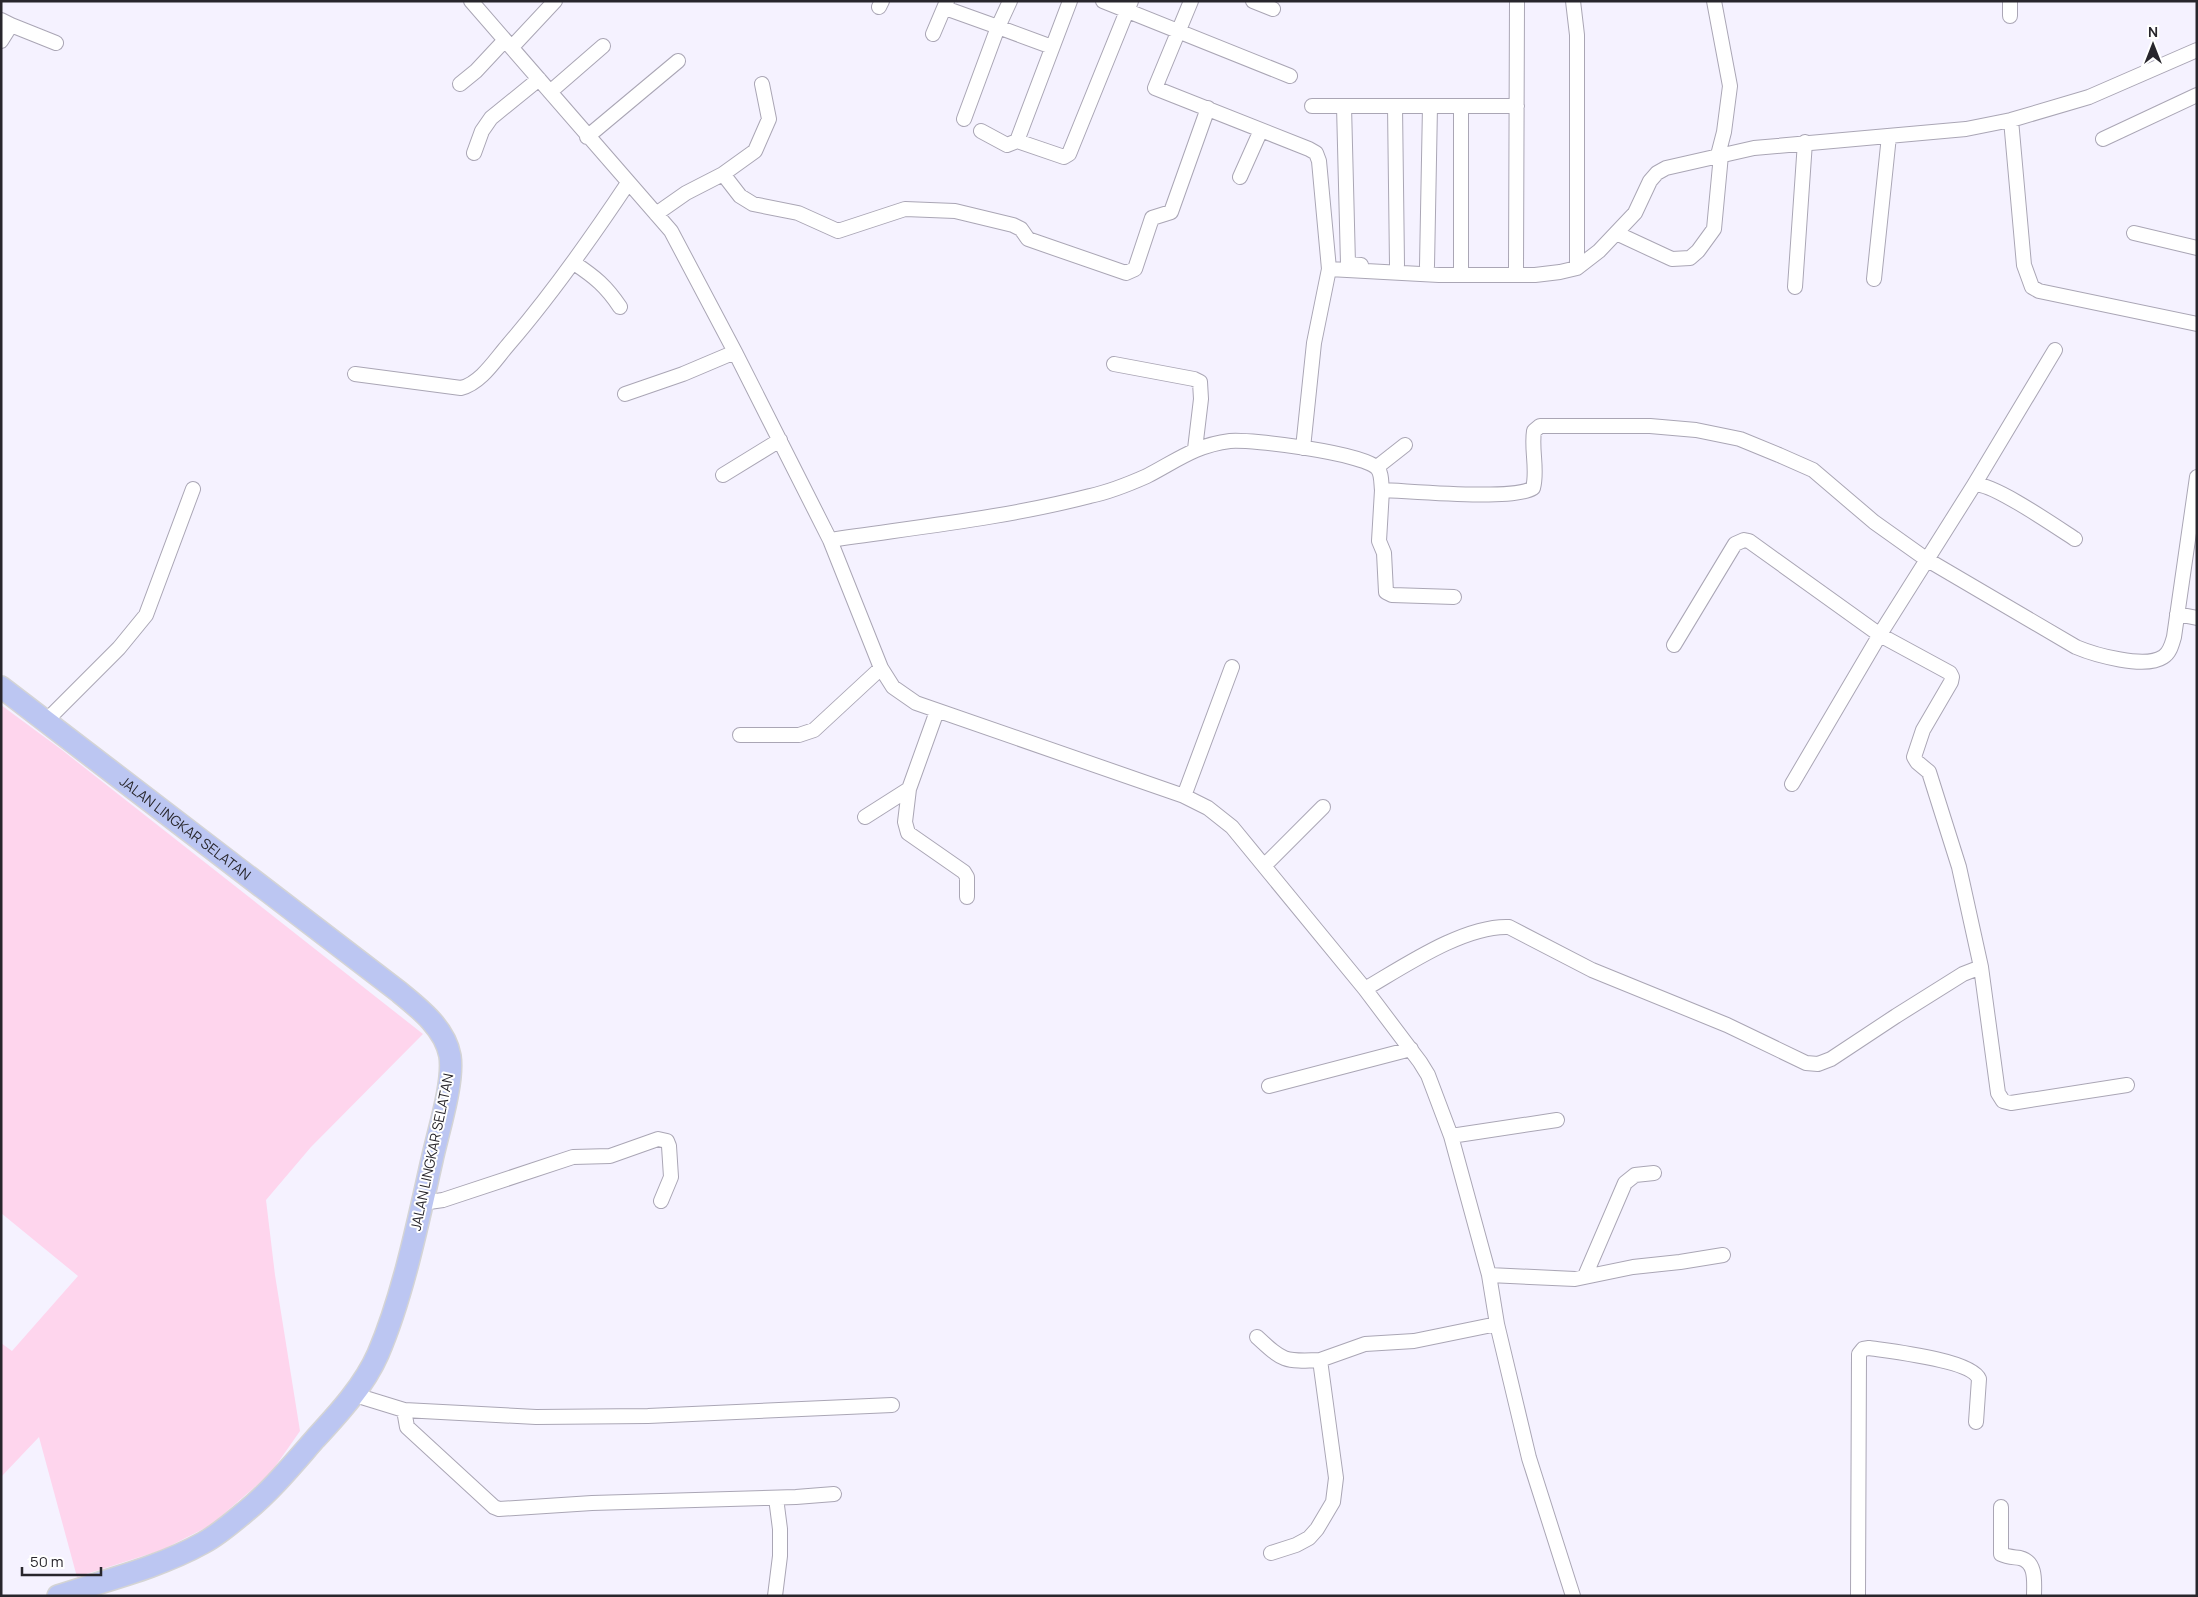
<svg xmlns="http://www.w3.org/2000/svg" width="2198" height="1597" font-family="Manrope,sans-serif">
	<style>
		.green { fill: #fed5ed }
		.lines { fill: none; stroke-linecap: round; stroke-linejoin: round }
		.minor-casing { stroke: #aaa6b5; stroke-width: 16 }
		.highway-casing { stroke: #d4d4d5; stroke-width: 24 }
		.minor { stroke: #fff; stroke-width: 14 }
		.highway { stroke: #bcc6f2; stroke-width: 21 }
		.labels { text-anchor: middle; stroke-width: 4; stroke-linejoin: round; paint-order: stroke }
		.street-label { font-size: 14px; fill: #28262c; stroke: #fff }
	</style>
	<rect width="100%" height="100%" fill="#f5f2ff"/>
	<path class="green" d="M1 705 62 750 423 1034 311 1147 266 1200 275 1275 300 1431 270 1474 211 1525 162 1550 77 1577 39 1437 1 1477V1343L12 1351 78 1276 1 1213Z"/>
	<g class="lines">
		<defs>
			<path id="minor" d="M471 1 671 231 735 352 830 540 881 668 893 687 916 703 1184 796 1208 808 1232 827 1365 989 1420 1062 1428 1075 1451 1136 1489 1275 1497 1324 1529 1458 1573 1596
				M1010 1 998 27 1052 47
				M1070 1 1017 141 1064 157 1069 154 1131 1
				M1103 1 1290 76
				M1191 1 1155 88 1309 149 1316 153 1319 161 1329 269 1314 343 1303 448
				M1253 1 1273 9
				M1573 1 1577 35V268
				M1714 1 1730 86 1724 132 1718 155
				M2010 1V16
				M879 7 882 1
				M945 8 998 27 964 119
				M1 20 11 25 1 41
				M11 25 56 43
				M933 34 947 1
				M512 47 555 1
				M460 84 476 71 504 41
				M550 92 603 46
				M1312 106H1517
				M1344 106 1348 264 1361 265
				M1395 106 1397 265
				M2011 120 2024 265 2032 287 2039 291 2197 324
				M981 131 1007 145 1017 141
				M587 137 678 61
				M2103 139 2197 95
				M474 153 482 131 491 118 539 79
				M723 174 755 151 769 119 762 84
				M1240 177 1261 130
				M656 214 686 193 723 174 740 196 753 204 798 213 838 231 905 209 955 211 1013 225 1021 229 1028 239 1126 273 1135 269 1152 218 1171 212 1208 108
				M1616 233 1672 259 1690 258 1698 251 1714 229 1721 155
				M2134 233 2197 248
				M574 263C595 277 606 286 620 307
				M1427 266 1430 106
				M1461 268V106
				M1516 268 1517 1
				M1329 269 1439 275H1535L1560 272 1577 268 1599 251 1635 213 1650 181 1657 173 1666 168 1754 148 1966 129 2011 120 2089 97 2197 50
				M1874 279 1889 136
				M1795 287 1805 142
				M1114 364 1194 379 1200 382 1201 399 1195 449
				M355 374 461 388C481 383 495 360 508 345 552 294 590 240 628 183
				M625 394 683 374 735 352
				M1377 467 1405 445
				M723 475 780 440
				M1974 485C1990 481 2058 528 2075 539
				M1382 490 1379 541 1384 553 1386 592 1392 595 1454 597
				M830 540C917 527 1005 518 1090 496 1109 492 1129 484 1147 476 1176 461 1196 445 1230 441 1252 439 1363 453 1377 468 1382 473 1381 483 1382 490 1411 491 1513 501 1533 488 1538 470 1531 450 1534 431L1540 426H1650L1696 430 1740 439 1779 455 1813 470 1874 522 1926 559 2076 647C2095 655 2145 669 2163 657 2170 653 2172 644 2174 637L2197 477
				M2177 614 2197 618
				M1674 645 1735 544 1744 540 1749 541 1880 635 1950 673 1952 677 1951 682 1923 730 1914 757 1917 762 1929 772 1959 867 1981 967 1998 1093 2003 1101 2011 1103 2127 1085
				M46 721 119 648 146 615 193 489
				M740 735H799L814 730 881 668
				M1792 784 1882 631 1974 485 2055 350
				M909 789 905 822 908 833 964 872 967 877V897
				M1184 796 1232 667
				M865 817 909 789 937 711
				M1265 865 1323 807
				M1365 989C1403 967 1464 925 1509 927L1592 970 1727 1025 1806 1063 1818 1064 1831 1059 1896 1016 1963 974 1981 967
				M1269 1086 1411 1049
				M1451 1136 1557 1120
				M422 1203 443 1200 573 1157 610 1156 658 1139 667 1141 669 1146 671 1177 661 1201
				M1489 1275 1575 1279 1633 1267 1680 1262 1723 1255
				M1585 1276 1625 1183 1635 1175 1654 1173
				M1257 1337C1283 1361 1284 1362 1320 1360
				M352 1394 404 1410 536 1417 648 1416 892 1405
				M404 1410 407 1427 494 1507 499 1509 592 1503 796 1497 834 1494
				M2001 1507V1554C2007 1557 2013 1557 2020 1558 2037 1562 2034 1583 2034 1596
				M1271 1553 1296 1545 1309 1538 1317 1529 1333 1502 1336 1478 1320 1360 1365 1344 1414 1341 1497 1324
				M775 1596 780 1556V1529L776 1498
				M1858 1596 1859 1354 1863 1349 1869 1348C1889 1351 1972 1360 1979 1379L1976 1422"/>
			<g id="highway">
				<path id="s1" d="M1 687 398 991C419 1008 445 1028 450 1056 454 1083 438 1132 432 1160 418 1222 403 1296 378 1354 364 1386 338 1414 315 1439 293 1464 271 1491 245 1512 232 1523 218 1535 203 1543 158 1568 106 1580 58 1596"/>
			</g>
		</defs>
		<use href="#minor" class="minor-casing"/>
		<use href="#highway" class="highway-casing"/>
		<use href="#minor" class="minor"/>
		<use href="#highway" class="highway"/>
	</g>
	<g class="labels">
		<g class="street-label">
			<text dy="5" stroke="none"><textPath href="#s1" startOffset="232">JALAN LINGKAR SELATAN</textPath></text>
			<text transform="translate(432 1152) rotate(-78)" y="5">JALAN LINGKAR SELATAN</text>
		</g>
	</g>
	<rect width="2198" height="1597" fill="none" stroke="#28262c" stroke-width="5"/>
	<g transform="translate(2153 45)" stroke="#ffffff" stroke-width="4" paint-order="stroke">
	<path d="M0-4L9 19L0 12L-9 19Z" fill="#28262c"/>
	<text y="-8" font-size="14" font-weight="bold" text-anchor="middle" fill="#28262c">N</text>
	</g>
	<path d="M22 1567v8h79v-8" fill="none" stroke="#28262c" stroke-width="2.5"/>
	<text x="30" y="1567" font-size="15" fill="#28262c" stroke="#ffffff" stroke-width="4" paint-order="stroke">50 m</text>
</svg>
